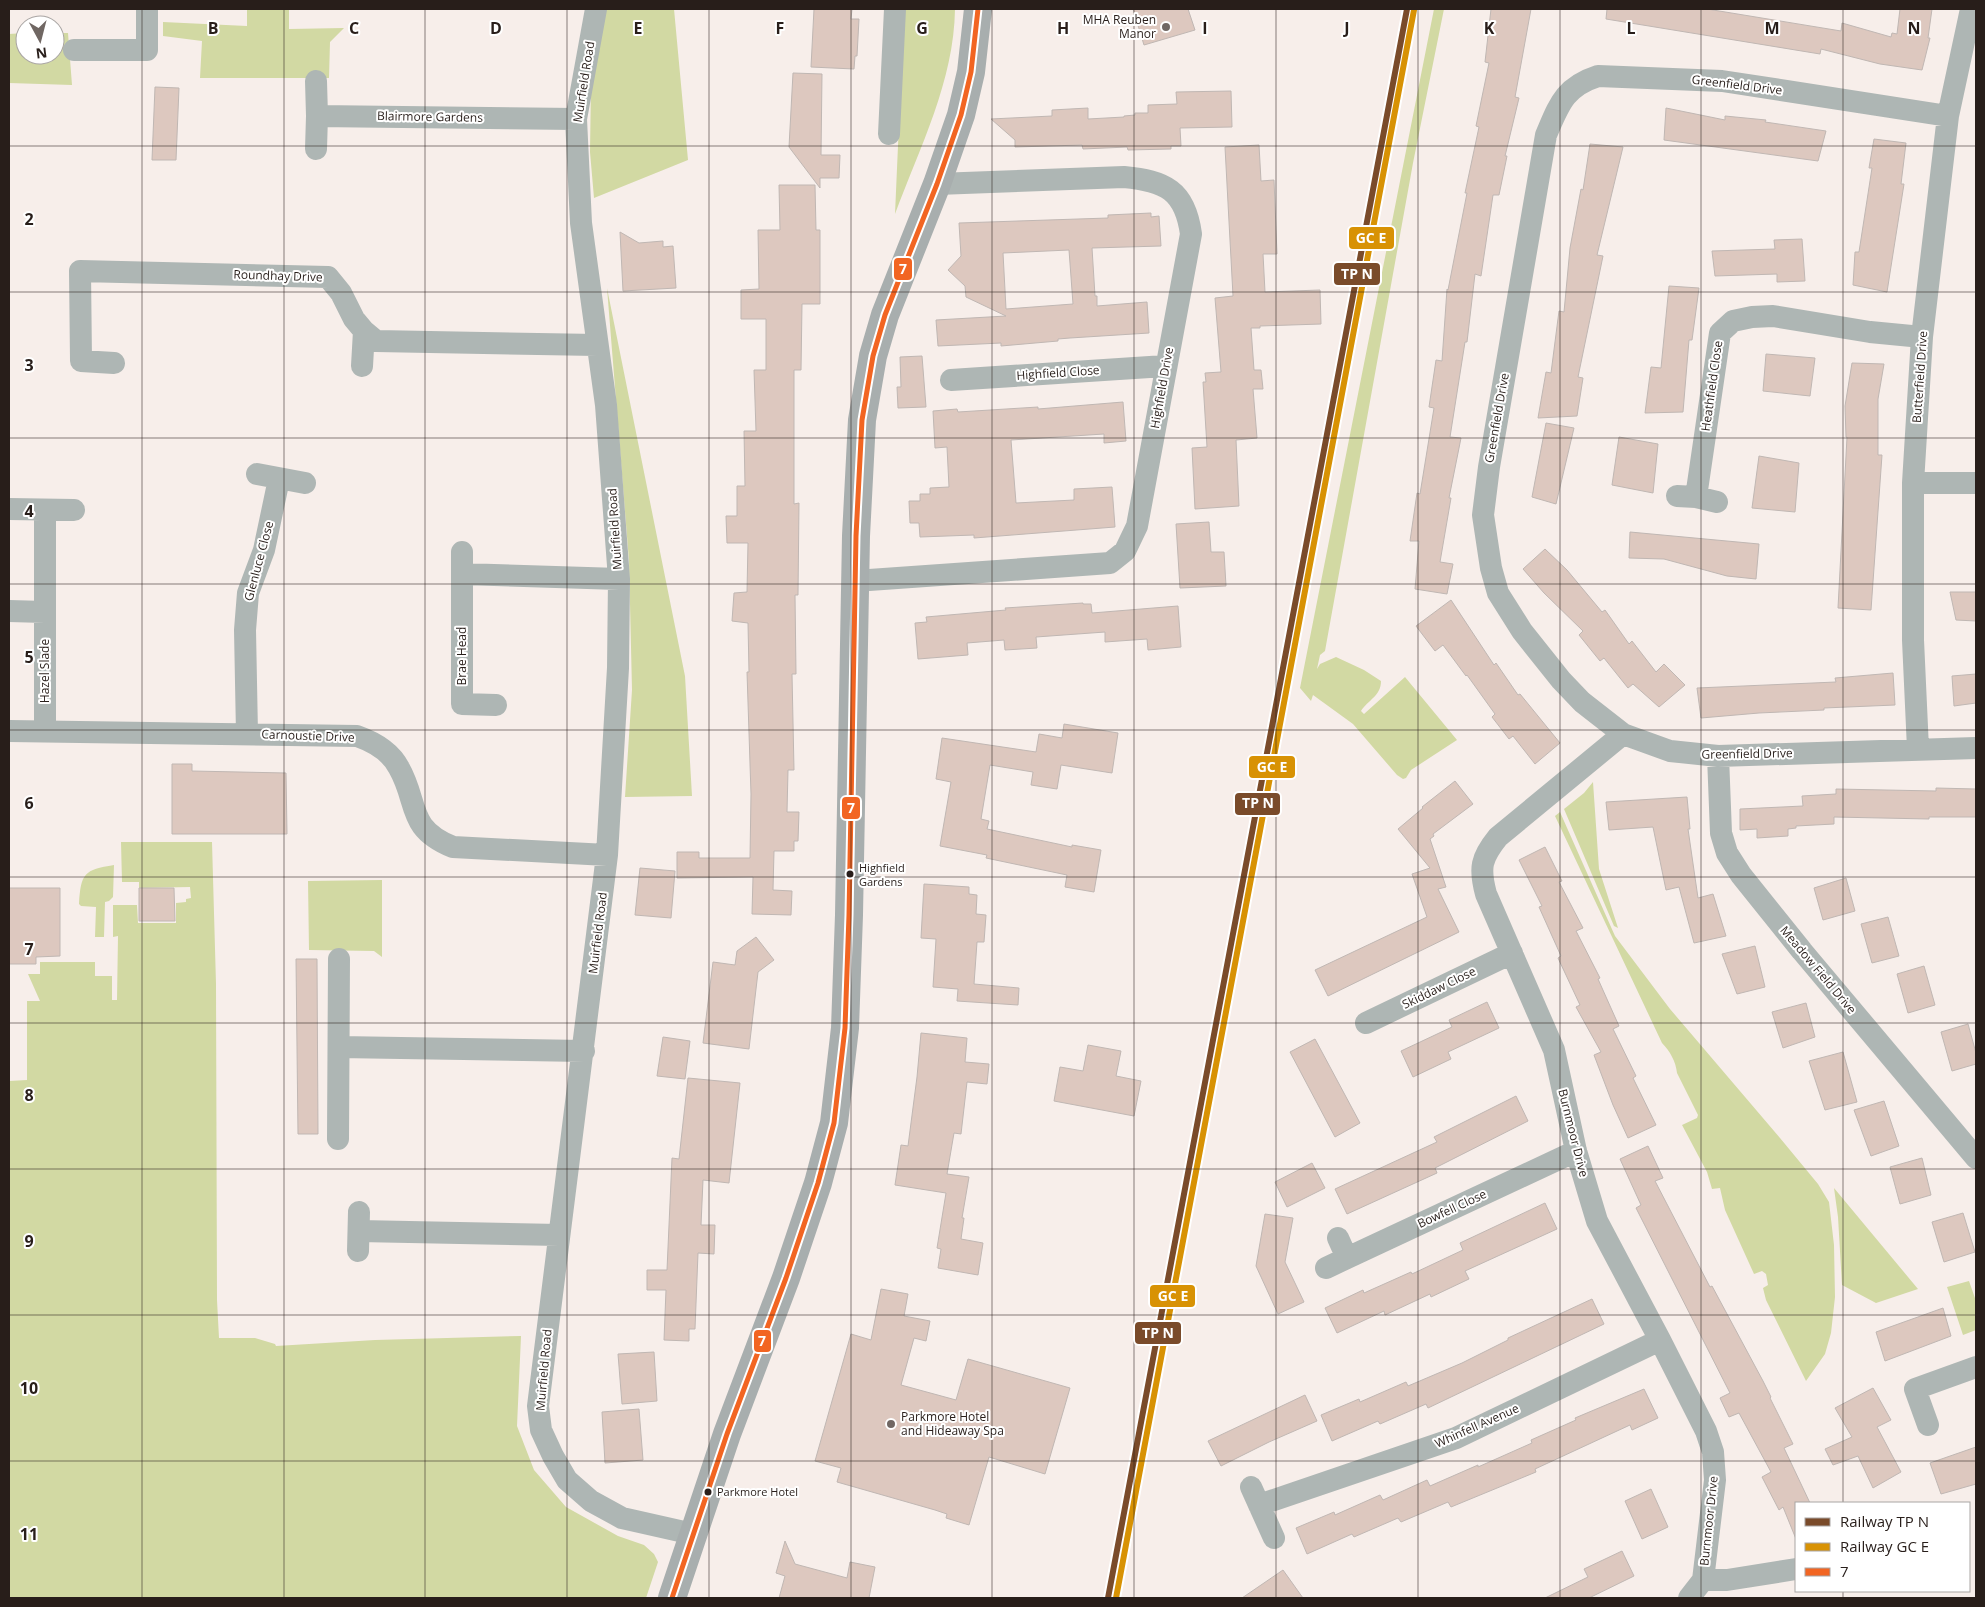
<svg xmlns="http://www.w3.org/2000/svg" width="1985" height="1607" font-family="'Open Sans',sans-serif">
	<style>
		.green { fill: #d2d9a3 }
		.building { fill: #ddc8bf; stroke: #c0b7b3; fill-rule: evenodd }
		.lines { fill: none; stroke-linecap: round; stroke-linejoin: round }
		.street { stroke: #aeb6b4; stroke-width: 22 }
		.primary { stroke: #a8aeae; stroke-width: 28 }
		.bus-1-casing { stroke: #fff; stroke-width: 9 }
		.bus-1 { stroke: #f26522; stroke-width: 5 }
		.rail-1-casing { stroke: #fff; stroke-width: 10 }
		.rail-2-casing { stroke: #fff; stroke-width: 10 }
		.rail-1 { stroke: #7a4b2a; stroke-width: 6 }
		.rail-2 { stroke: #d89204; stroke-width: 6 }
		.grid { fill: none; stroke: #281e1a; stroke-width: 1; stroke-opacity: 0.55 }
		.poi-dot { fill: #706763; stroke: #fff; stroke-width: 2 }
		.bus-dot { fill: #281e1a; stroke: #fff; stroke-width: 2 }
		.labels { text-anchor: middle; stroke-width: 4; stroke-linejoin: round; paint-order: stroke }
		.bus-label { font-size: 11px; fill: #281e1a; stroke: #fff; text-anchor: start }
		.poi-label { font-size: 12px; fill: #281e1a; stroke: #fff; text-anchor: end }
		.street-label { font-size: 12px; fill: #281e1a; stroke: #fff }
		.grid-label { font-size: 16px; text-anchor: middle; font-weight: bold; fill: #281e1a; stroke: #fff; stroke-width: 4; stroke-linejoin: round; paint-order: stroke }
		.line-badge { stroke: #fff; stroke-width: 2 }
		.badge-label { font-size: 14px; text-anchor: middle; font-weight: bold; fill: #fff }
	</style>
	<rect width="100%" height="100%" fill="#f7eeea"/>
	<path class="green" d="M247 9H289V29L344 28 330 42 329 78H200L202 41 163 36V22L247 26Z
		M606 9H674L688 160 594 198 590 152 591 84Z
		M904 9H955C954 81 920 147 895 214Z
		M1434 9H1444L1413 163 1325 651 1320 655 1317 669 1320 664 1336 657 1364 670 1381 681C1381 696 1368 700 1361 711L1364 714 1405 677 1457 740 1411 770 1406 778 1403 779 1397 775 1353 724 1313 695 1311 701 1300 688Z
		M25 33V55H55V33H68L72 85 9 83V34Z
		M607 288 685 676 692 796 625 797 632 690 629 561Z
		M1593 782 1599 869 1618 928 1614 926 1564 809 1584 793Z
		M1560 812 1615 936 1670 1009 1780 1138 1818 1184 1829 1202 1834 1245 1835 1297 1831 1333 1825 1354 1806 1381 1766 1300 1763 1288 1768 1285 1766 1274 1762 1271 1754 1274 1725 1210 1720 1188 1712 1189 1707 1172 1682 1125 1697 1118 1698 1115 1677 1073C1676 1062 1670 1051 1662 1043L1555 816Z
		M121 842H212L216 984 217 1300 219 1338H255L275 1344 276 1346 375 1340 521 1336 517 1426 534 1470 566 1507 618 1536 644 1545 654 1554 658 1562 646 1598H9V1081L27 1080V1001H40L28 974H40V962H95V976H112V1000H117L118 936 113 937V905H137L138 923H176V903L186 902V899L191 898 190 887 139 888V882H122Z
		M114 865 113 897 109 901 105 902 104 937H95L96 907 81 906 79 904C81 873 84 870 114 865Z
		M382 880V957L374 951 309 950 308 881Z
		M1834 1188 1918 1289 1876 1303 1842 1285 1838 1217Z
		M1969 1281 1976 1301V1330L1963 1335 1947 1287Z"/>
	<path class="building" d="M814 9H852L851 19H859L857 56H855L854 69 811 67Z
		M1133 9H1188L1195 30 1144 45Z
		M1491 9H1531L1515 97 1519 98 1505 156H1507L1499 195H1493L1481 276 1475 274 1467 342H1465L1450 437 1461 438 1449 498H1451L1440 562 1453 564 1447 594 1415 589 1419 541H1410L1417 493 1420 494 1434 408 1429 407 1436 360 1442 361 1447 289 1448 290 1467 193H1465L1479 127 1476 126 1489 63 1485 62Z
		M1607 9H1707L1841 31 1842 23 1891 37 1892 33 1897 34 1900 9H1932L1928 38H1930L1922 70 1880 64 1821 49 1820 54 1606 19Z
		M793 73 822 74 821 155H840L839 178H820V188L789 147Z
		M155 87 179 88 176 160H152Z
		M1231 91 1232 127 1180 128 1181 146H1171V149L1128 150 1127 147 1083 149 1082 145 1015 147V140L991 119 1052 116V110L1088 108V119L1124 117V116L1135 115V113H1148V105L1177 104 1176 92Z
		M1666 108 1725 120V116L1766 120 1765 122 1826 131 1818 161 1664 140Z
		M1874 139 1906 143 1901 184H1904L1887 292 1853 285 1855 252H1859L1872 168H1869Z
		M1590 144 1623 147 1597 255 1603 256 1578 377 1583 378 1577 416 1538 418 1546 372 1551 373 1559 311 1564 312 1570 248 1581 189 1583 190Z
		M1259 145 1261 181 1274 180 1277 254H1263L1265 292 1320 290 1321 324 1260 326V328H1251L1254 370H1261L1263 389H1253L1257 438 1236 440 1239 506 1195 509 1192 448 1207 447 1203 382H1206L1205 373 1221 372 1215 298 1233 296 1225 147Z
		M779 185H815L816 230H820V304H802L801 370H794V504L799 503 798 595H795L796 674H792L794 770H788L787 812H799L798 841H794V851H774L773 890 792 891 791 915 752 914 753 877 677 878V852H699V858H750L751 794 747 672H749L748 623 732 621 734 593 747 592 748 543H727L726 516H737V486H745L744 431H756L754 370H766V319H741V290L759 289 758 230H780Z
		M1151 213V217L1159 216 1161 246 1092 248 1095 296H1097V306L1147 302 1149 333 1070 338 1058 339V341L1001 346V343L938 346 936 320 1006 316 966 297 965 286 948 270 961 256 959 223 1108 218V215ZM1069 250 1073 304 1006 309 1003 253Z
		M620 232 639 243 663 241V247L673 246 676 288 623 291Z
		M1802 239 1805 281 1777 282V274L1715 276 1712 251 1775 249 1774 240Z
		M1669 286 1699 288 1692 340H1689L1683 412 1645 413 1651 367 1661 368Z
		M1766 354 1815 358 1810 396 1763 391Z
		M922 356 926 407 898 408 897 387H901L900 357Z
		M1852 363 1884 364 1878 399V455H1882L1871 610 1838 608 1847 437H1846L1845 406Z
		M1123 402 1126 441 1104 443V434L1011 440 1016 503 1074 500V489L1112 487 1115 527 974 538V535L920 537 919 523H910L909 501H920V494H930V488L949 487 947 447 935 448 933 411 957 409 958 412 1038 407V409Z
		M1546 423 1574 428 1556 504 1532 497Z
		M1619 437 1658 444 1653 493 1612 485Z
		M1759 456 1799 463 1795 512 1752 508Z
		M1209 522 1211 552H1224L1226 586 1180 588 1176 524Z
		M1630 532 1759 544 1756 579 1727 576 1664 559 1629 558Z
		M1545 549 1567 570 1602 612 1605 610 1629 644 1632 641 1656 672 1664 664 1685 685 1659 707 1633 684 1628 688 1604 658 1600 661 1579 635 1583 631 1544 593 1523 569Z
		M1950 592H1976V621L1956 620Z
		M1451 600 1494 665 1496 663 1518 695 1520 694 1560 743 1535 764 1513 736 1509 739 1492 717 1495 714 1467 675 1466 676 1443 645 1435 651 1416 626Z
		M1083 603V604H1091L1092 613 1178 606 1181 647 1148 650 1147 639 1105 642V632L1036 637 1037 648 1005 650 1004 640 967 643 968 655 918 659 915 623 927 622 926 617 1006 610 1005 608Z
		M1893 673 1895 705 1824 708V710L1759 713 1701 718 1697 688 1836 682 1835 678Z
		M1976 674V703L1954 706 1952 676Z
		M1064 724 1118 733 1112 773 1061 765 1057 789 1031 785 1033 772 990 765 981 819 989 821 987 829 1072 847V845L1101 850 1094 892 1065 887 1067 875 986 858 987 855 940 846 951 782 936 779 942 738 1036 752 1039 734 1062 738Z
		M172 764H192V771L286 773 287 834H172Z
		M1455 781 1473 804 1433 834 1434 836 1430 839 1446 887 1438 889 1459 932 1328 996 1315 970 1427 917 1412 874 1430 868 1398 829 1423 808 1422 807Z
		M1936 788 1976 789V817H1929V819L1834 817V824L1796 826V828L1788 829V836L1757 838V829L1740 830V809L1803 806 1802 796 1836 794V789L1936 791Z
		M1687 797 1690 829H1688L1698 898 1713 894 1726 936 1694 943 1679 887 1666 890 1653 827 1609 830 1606 802Z
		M1545 847 1562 881 1559 882 1583 928 1576 931 1600 978 1598 979 1619 1026 1613 1029 1636 1076 1633 1078 1656 1125 1628 1138 1613 1105 1594 1055 1601 1052 1576 1007 1580 1005 1558 958 1561 956 1539 907 1542 906 1519 860Z
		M640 868 675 871 671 918 635 915Z
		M1846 878 1855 911 1823 920 1814 888Z
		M924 884 969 887V894L977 895 976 914 986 915 984 942H977L974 984 1019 988 1018 1005 957 1001 958 989 933 987 936 939 921 938Z
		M9 888H60V956L36 957V964H9Z
		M139 888H174L175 921H139Z
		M1888 917 1899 956 1872 963 1861 924Z
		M756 937 774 960 758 972 749 1049 703 1043 713 962 735 965 737 951Z
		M1755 946 1765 987 1737 994 1722 954Z
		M296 959H317L318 1134H298Z
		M1924 966 1935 1005 1908 1013 1897 974Z
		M1487 1002 1499 1028 1448 1052 1451 1059 1413 1077 1401 1051 1452 1027 1449 1020Z
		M1806 1003 1815 1037 1783 1048 1772 1012Z
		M1968 1024 1976 1053V1064L1952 1071 1941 1032Z
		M921 1033 967 1038 965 1062 989 1064 987 1084 967 1082 961 1134 954 1133 947 1174 969 1177 962 1218H964L961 1239 983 1243 978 1275 938 1268 941 1249 937 1248 946 1193 895 1185 901 1145 908 1146 917 1077Z
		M663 1037 690 1041 685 1079 657 1076Z
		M1315 1039 1360 1123 1335 1137 1290 1052Z
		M1088 1045 1121 1051 1116 1076 1141 1081 1134 1116 1054 1101 1060 1067 1083 1071Z
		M1843 1052 1857 1102 1825 1110 1809 1061Z
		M688 1078 740 1083 729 1183 703 1180 701 1225H715L714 1254 698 1253 695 1329H689V1341L664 1340 666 1290H647V1270H667L672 1158 679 1159Z
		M1516 1096 1528 1121 1435 1168 1437 1173 1347 1214 1335 1189 1437 1142 1434 1137Z
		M1884 1101 1899 1146 1871 1156 1854 1110Z
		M1648 1146 1663 1178 1655 1181 1710 1287 1712 1286 1763 1381 1771 1397 1770 1398 1793 1444 1784 1448 1810 1503H1796V1539L1783 1507 1779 1510 1762 1477 1771 1472 1739 1413 1729 1417 1720 1398 1730 1393 1636 1208 1641 1205 1620 1159Z
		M1922 1158 1931 1195 1900 1204 1890 1167Z
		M1312 1163 1325 1188 1287 1207 1275 1182Z
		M1545 1203 1557 1229 1465 1271 1469 1279 1431 1297 1430 1294 1385 1315 1384 1311 1337 1333 1325 1308 1363 1290 1364 1293 1411 1272 1412 1274 1463 1250 1460 1243Z
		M1963 1213 1975 1252 1944 1262 1932 1222Z
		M1265 1214 1293 1218 1285 1262 1304 1302 1278 1314 1256 1266Z
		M881 1289 908 1294 904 1316 930 1321 926 1341 914 1338 901 1385 956 1400 968 1359 1070 1388 1045 1474 989 1457 969 1525 946 1518 947 1514 935 1510 837 1482 841 1468 815 1461 851 1334 871 1340Z
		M1592 1299 1604 1324 1428 1408 1426 1404 1380 1424 1378 1421 1332 1441 1321 1415 1359 1399 1360 1402 1406 1382 1408 1386 1462 1363 1508 1340V1338Z
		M1943 1308 1951 1336 1885 1361 1876 1332Z
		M654 1352 657 1401 622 1404 618 1354Z
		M1873 1388 1891 1420 1877 1427 1901 1472 1873 1488 1858 1456 1833 1465 1825 1449 1852 1437 1835 1408Z
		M1644 1389 1658 1418 1632 1430 1630 1425 1535 1469 1536 1472 1451 1507 1448 1502 1401 1522 1398 1518 1354 1537 1352 1534 1307 1554 1296 1528 1334 1512 1335 1515 1380 1495 1383 1500 1427 1480 1430 1486 1478 1465V1467L1532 1443 1531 1440 1576 1420 1575 1418Z
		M1305 1395 1317 1421 1269 1442 1221 1466 1208 1441Z
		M639 1409 643 1460 605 1463 602 1412Z
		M1976 1447V1484L1941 1494 1930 1463Z
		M1651 1489 1668 1527 1642 1539 1625 1501Z
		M785 1541 795 1564 847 1578 850 1562 875 1567 869 1598H779L785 1576 776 1573Z
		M1622 1551 1634 1576 1589 1598H1545L1588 1577 1584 1569Z
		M1283 1570 1303 1598H1242Z"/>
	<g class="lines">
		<path class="street" d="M596 9 576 119 581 223 606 405 619 579 618 668 607 855 538 1406 541 1430 553 1456 567 1480 591 1501 622 1518 693 1534
			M74 50H147V9
			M316 81 317 116
			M1948 116 1722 81 1598 76C1564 87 1559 105 1546 135L1489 467 1483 515 1491 568 1498 593 1522 631 1561 680 1582 702 1623 734 1670 751 1718 756 1976 748
			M889 134 895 9
			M316 149 317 116 576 119
			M114 363 81 361 80 271 328 277 341 293 354 319 364 331 376 341 597 345
			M362 366 364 331
			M951 380 1165 366
			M257 474 305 483
			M1913 483H1976
			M1677 496 1696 497 1717 502
			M1696 497 1720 333 1733 321 1752 317 1773 316 1870 332 1922 337
			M9 509 74 510
			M462 552V704L496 705
			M462 574 619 579
			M855 581 1110 563 1125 551 1137 526 1191 234C1185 190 1165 181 1124 177L937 184
			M9 611 45 612
			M9 731 357 736C374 742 391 752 399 768 419 803 406 828 453 847L607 855
			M45 731V510
			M247 734 245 630 248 593 264 550 279 479
			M1623 734 1498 837C1481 858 1479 868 1486 894L1554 1050 1576 1151 1597 1221 1660 1340 1706 1431 1713 1452 1715 1480 1703 1580 1689 1598
			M1918 749 1913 640V483L1922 337 1948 116 1971 9
			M1718 756 1721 833 1727 853 1741 875 1802 951 1976 1158
			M1366 1023 1512 953
			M339 1047 584 1051
			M338 1139 339 959
			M359 1231 559 1235
			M1338 1238 1347 1258 1576 1151
			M358 1251 359 1212
			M1326 1268 1347 1258
			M1928 1425 1915 1389 1976 1367
			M1251 1487 1274 1538
			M1259 1505 1456 1438 1660 1340
			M1703 1580H1727L1796 1569"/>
		<path class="primary" d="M672 1598 727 1434 786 1278 818 1183 834 1123 845 1028 849 915 856 536 862 420 873 356 885 315 937 184 961 115 971 72 978 9"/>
		<defs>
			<path id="bus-1" d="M672 1598 727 1434 786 1278 818 1183 834 1123 845 1028 849 915 856 536 862 420 873 356 885 315 937 184 961 115 971 72 978 9"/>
		</defs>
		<use href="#bus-1" class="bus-1-casing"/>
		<use href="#bus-1" class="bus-1"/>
		<defs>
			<path id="rail-1" d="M1108 1598 1407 9"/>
			<path id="rail-2" d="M1116 1598 1414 10"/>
		</defs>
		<use href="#rail-1" class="rail-1-casing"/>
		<use href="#rail-2" class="rail-2-casing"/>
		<use href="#rail-1" class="rail-1"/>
		<use href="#rail-2" class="rail-2"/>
	</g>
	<path class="grid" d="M142 9V1598M284 9V1598M425 9V1598M567 9V1598M709 9V1598M851 9V1598M992 9V1598M1134 9V1598M1276 9V1598M1418 9V1598M1560 9V1598M1701 9V1598M1843 9V1503M9 146H1976M9 292H1976M9 438H1976M9 584H1976M9 730H1976M9 877H1976M9 1023H1976M9 1169H1976M9 1315H1976M9 1461H1976M1843 1591V1598"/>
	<g class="poi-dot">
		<circle cx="1166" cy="27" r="5"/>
		<circle cx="891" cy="1424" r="5"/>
	</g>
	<g class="bus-dot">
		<circle cx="850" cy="874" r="4.5"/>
		<circle cx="708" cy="1492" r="4.5"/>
	</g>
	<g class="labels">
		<g class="bus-label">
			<text x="859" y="872">Highfield<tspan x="859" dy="14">Gardens</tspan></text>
			<text x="717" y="1496">Parkmore Hotel</text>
		</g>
		<g class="poi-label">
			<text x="1156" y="24">MHA Reuben<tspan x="1156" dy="14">Manor</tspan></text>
			<text x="901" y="1421" text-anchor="start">Parkmore Hotel<tspan x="901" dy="14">and Hideaway Spa</tspan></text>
		</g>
		<g class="street-label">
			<text transform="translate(584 82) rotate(-81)" y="4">Muirfield Road</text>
			<text transform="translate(1737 85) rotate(7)" y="4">Greenfield Drive</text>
			<text transform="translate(430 117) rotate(1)" y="4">Blairmore Gardens</text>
			<text transform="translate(278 276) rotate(2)" y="4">Roundhay Drive</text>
			<text transform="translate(1058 373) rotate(-4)" y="4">Highfield Close</text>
			<text transform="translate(1920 377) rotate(-86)" y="4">Butterfield Drive</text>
			<text transform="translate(1712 386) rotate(-82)" y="4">Heathfield Close</text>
			<text transform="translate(1162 388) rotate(-80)" y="4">Highfield Drive</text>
			<text transform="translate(1497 418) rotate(-80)" y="4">Greenfield Drive</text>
			<text transform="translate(615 529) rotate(-94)" y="4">Muirfield Road</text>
			<text transform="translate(259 561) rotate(-75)" y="4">Glenluce Close</text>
			<text transform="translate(462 656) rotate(-90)" y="4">Brae Head</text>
			<text transform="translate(45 671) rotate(-90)" y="4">Hazel Slade</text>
			<text transform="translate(308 736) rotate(2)" y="4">Carnoustie Drive</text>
			<text transform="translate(1747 754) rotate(-1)" y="4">Greenfield Drive</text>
			<text transform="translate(598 933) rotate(-83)" y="4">Muirfield Road</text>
			<text transform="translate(1818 970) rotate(50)" y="4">Meadow Field Drive</text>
			<text transform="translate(1439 988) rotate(-26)" y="4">Skiddaw Close</text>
			<text transform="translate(1573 1133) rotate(76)" y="4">Burnmoor Drive</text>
			<text transform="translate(1452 1209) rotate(-25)" y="4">Bowfell Close</text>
			<text transform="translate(544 1370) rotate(-85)" y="4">Muirfield Road</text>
			<text transform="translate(1477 1426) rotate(-24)" y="4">Whinfell Avenue</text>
			<text transform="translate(1709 1521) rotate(-84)" y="4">Burnmoor Drive</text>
		</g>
	</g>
	<g class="grid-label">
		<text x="213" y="34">B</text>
		<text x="354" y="34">C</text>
		<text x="496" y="34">D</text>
		<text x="638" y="34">E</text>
		<text x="780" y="34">F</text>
		<text x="922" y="34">G</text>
		<text x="1063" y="34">H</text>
		<text x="1205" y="34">I</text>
		<text x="1347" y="34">J</text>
		<text x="1489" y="34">K</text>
		<text x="1631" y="34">L</text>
		<text x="1772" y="34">M</text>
		<text x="1914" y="34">N</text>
		<text x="29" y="225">2</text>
		<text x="29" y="371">3</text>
		<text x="29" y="517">4</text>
		<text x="29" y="663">5</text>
		<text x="29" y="809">6</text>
		<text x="29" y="955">7</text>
		<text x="29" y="1101">8</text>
		<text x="29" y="1247">9</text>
		<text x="29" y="1394">10</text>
		<text x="29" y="1540">11</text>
	</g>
	<g class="line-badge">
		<rect x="1348" y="226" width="47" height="24" rx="5" fill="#d89204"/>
		<rect x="893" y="257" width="20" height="24" rx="5" fill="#f26522"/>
		<rect x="1333" y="262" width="48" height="24" rx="5" fill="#7a4b2a"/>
		<rect x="1248" y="755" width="48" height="24" rx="5" fill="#d89204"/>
		<rect x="1234" y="792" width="47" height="24" rx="5" fill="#7a4b2a"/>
		<rect x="841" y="796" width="20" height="24" rx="5" fill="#f26522"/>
		<rect x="1149" y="1284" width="47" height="24" rx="5" fill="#d89204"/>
		<rect x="1134" y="1321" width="48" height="24" rx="5" fill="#7a4b2a"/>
		<rect x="753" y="1329" width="19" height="24" rx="5" fill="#f26522"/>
	</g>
	<g class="badge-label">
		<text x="1371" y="243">GC E</text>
		<text x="903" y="274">7</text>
		<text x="1357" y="279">TP N</text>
		<text x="1272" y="772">GC E</text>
		<text x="1258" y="808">TP N</text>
		<text x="851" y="813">7</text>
		<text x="1173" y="1301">GC E</text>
		<text x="1158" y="1338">TP N</text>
		<text x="762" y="1346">7</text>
	</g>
	<rect width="1985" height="1607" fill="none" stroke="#281e1a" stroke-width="20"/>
	<rect x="1795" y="1502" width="175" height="90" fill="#ffffff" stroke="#a9a5a3"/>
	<rect x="1805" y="1518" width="25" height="8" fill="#7a4b2a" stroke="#a9a5a3"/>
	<text x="1840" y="1527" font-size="15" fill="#281e1a">Railway TP N</text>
	<rect x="1805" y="1543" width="25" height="8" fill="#d89204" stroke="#a9a5a3"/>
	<text x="1840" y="1552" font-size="15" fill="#281e1a">Railway GC E</text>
	<rect x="1805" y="1568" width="25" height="8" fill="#f26522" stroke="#a9a5a3"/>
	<text x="1840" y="1577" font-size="15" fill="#281e1a">7</text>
	<g transform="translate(40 40) rotate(173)"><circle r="24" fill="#ffffff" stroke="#a9a5a3"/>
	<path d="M0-4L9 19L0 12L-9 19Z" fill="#706763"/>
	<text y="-8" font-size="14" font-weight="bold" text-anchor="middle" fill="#281e1a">N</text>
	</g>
</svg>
